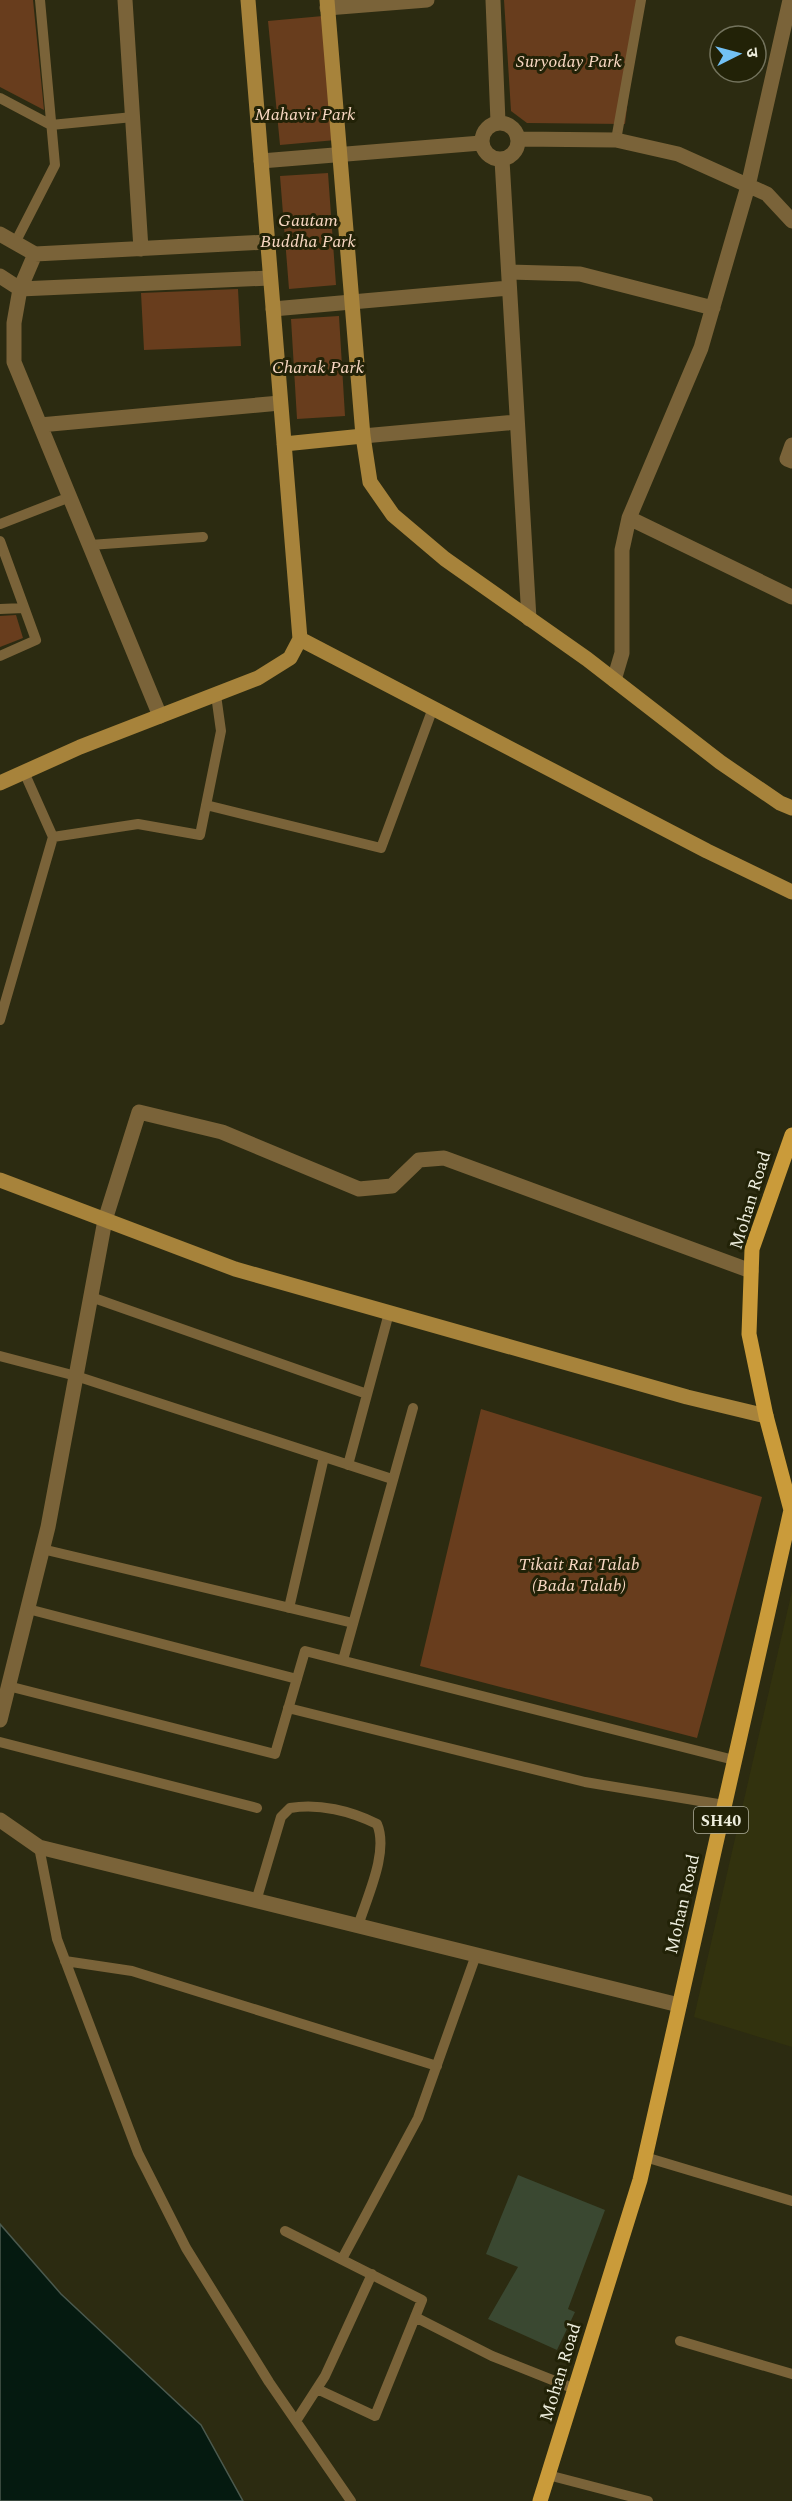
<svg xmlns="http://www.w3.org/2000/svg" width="792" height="2501" font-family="Spectral,'Noto Sans Devanagari',serif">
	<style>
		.built { fill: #32320e }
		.green { fill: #683d1d }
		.water { fill: #051a10; stroke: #4b594e; stroke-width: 1.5 }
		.building { fill: #3a4831 }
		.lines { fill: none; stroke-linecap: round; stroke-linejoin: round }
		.lane { stroke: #7a6339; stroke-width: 10 }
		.street { stroke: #7a6339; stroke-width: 15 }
		.secondary { stroke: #a7833b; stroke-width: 15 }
		.primary { stroke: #ca9b3a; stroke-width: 15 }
		.labels { text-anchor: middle; stroke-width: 6; stroke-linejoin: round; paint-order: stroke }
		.shield { fill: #222207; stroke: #b0b09d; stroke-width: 1.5 }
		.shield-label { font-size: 16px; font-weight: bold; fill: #ededdd }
		.park-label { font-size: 18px; font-style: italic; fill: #f8d7c2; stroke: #222207 }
		.street-label { font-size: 18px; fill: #ededdd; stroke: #222207 }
	</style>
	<rect width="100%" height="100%" fill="#2c2b11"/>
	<path class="built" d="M792 1591V2047L694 2017Z"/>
	<path class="green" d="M0 0H33L44 110 0 87Z
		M504 0H640L625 124 527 123 511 111Z
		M323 16 336 140 280 145 268 21Z
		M328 173 336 285 289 289 280 176Z
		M238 289 241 346 144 350 141 293Z
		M339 316 345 416 297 419 291 319Z
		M16 615 23 638 0 647V616Z
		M481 1409 762 1497 697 1738 420 1666Z"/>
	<path class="water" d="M0 2224 61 2294 201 2425 243 2501H0Z"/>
	<path class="building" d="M518 2175 605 2210 568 2309 575 2312 557 2350 488 2319 518 2267 486 2254Z"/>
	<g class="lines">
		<path class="lane" d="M0 98 51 125 133 117
			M616 140 641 0
			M15 243 55 165 40 0
			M0 524 70 497
			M0 541 36 640 0 656
			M90 545 203 537
			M0 609 24 608
			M206 805 381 848 433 708
			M53 837 138 824 200 835 221 731 216 695
			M0 1020 53 837 24 772
			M91 1297 367 1394
			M0 1356 76 1376 392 1479
			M348 1465 389 1313
			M42 1549 353 1623
			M289 1608 324 1457
			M28 1609 297 1679
			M343 1660 413 1408
			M8 1686 275 1754 305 1651 734 1760
			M288 1708 585 1782 724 1805
			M0 1742 257 1808
			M39 1847 57 1939 138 2153 186 2248 269 2382 351 2501
			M256 1901 281 1817 290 1808C319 1803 351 1811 377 1824 389 1852 367 1897 358 1926
			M65 1961 132 1971 437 2066
			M645 2157 792 2201
			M285 2231 422 2300 375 2416 317 2389
			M342 2259 418 2118 476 1955
			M415 2317 492 2356 575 2389
			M680 2341 792 2374
			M296 2421 325 2376 372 2274
			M548 2475 648 2501"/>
		<path class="street" d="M125 0 141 249
			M493 0 498 122
			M327 8 427 0
			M482 141a18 18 0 1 1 36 0a18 18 0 1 1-36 0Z
			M519 139 616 140 678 154 767 194 792 221
			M502 160 529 619
			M261 161 481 143
			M0 234 35 254 267 242
			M35 254 20 289 14 323V362L160 716
			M509 272 580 274 713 308
			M0 276 20 289 270 278
			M273 309 509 288
			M40 425 280 403
			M363 436 517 422
			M792 445 787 459 792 461
			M629 518 792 597
			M614 680 622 653V550L629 518 701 348 748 186 790 0
			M0 1720 48 1527 105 1220 139 1112 222 1132 359 1189 392 1186 419 1160 444 1158 751 1271
			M0 1820 39 1847 679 2005"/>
		<path class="secondary" d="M327 0 363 436 370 482 393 515 445 559 587 659 720 762 780 803 792 808
			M284 444 363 436
			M300 639 707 851 792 892
			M0 783 80 747 258 678 290 658 300 639 248 0
			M0 1180 235 1269 687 1397 766 1416"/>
		<path class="primary" d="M540 2501 640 2180 791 1510 766 1416 749 1334 752 1249 792 1135"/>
	</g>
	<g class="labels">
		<rect class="shield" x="694" y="1807" width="54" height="26" rx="4.5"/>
		<g class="shield-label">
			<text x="721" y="1826">SH40</text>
		</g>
		<g class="park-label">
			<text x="569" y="67">Suryoday Park</text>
			<text x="305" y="120">Mahavir Park</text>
			<text x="308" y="226">Gautam<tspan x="308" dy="21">Buddha Park</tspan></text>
			<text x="318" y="373">Charak Park</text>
			<text x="579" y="1570">Tikait Rai Talab<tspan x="579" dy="21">(Bada Talab)</tspan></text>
		</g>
		<g class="street-label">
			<text transform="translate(750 1200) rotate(-73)" y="6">Mohan Road</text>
			<text transform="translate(682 1904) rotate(-77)" y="6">Mohan Road</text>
			<text transform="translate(560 2372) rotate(-73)" y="6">Mohan Road</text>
		</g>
	</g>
	<g transform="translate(738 54) rotate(84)"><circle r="28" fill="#222207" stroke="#73735d" stroke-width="1.5"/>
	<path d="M0-4.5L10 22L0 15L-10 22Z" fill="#72c1f5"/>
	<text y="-9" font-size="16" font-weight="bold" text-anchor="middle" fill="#ededdd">उ</text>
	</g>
</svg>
